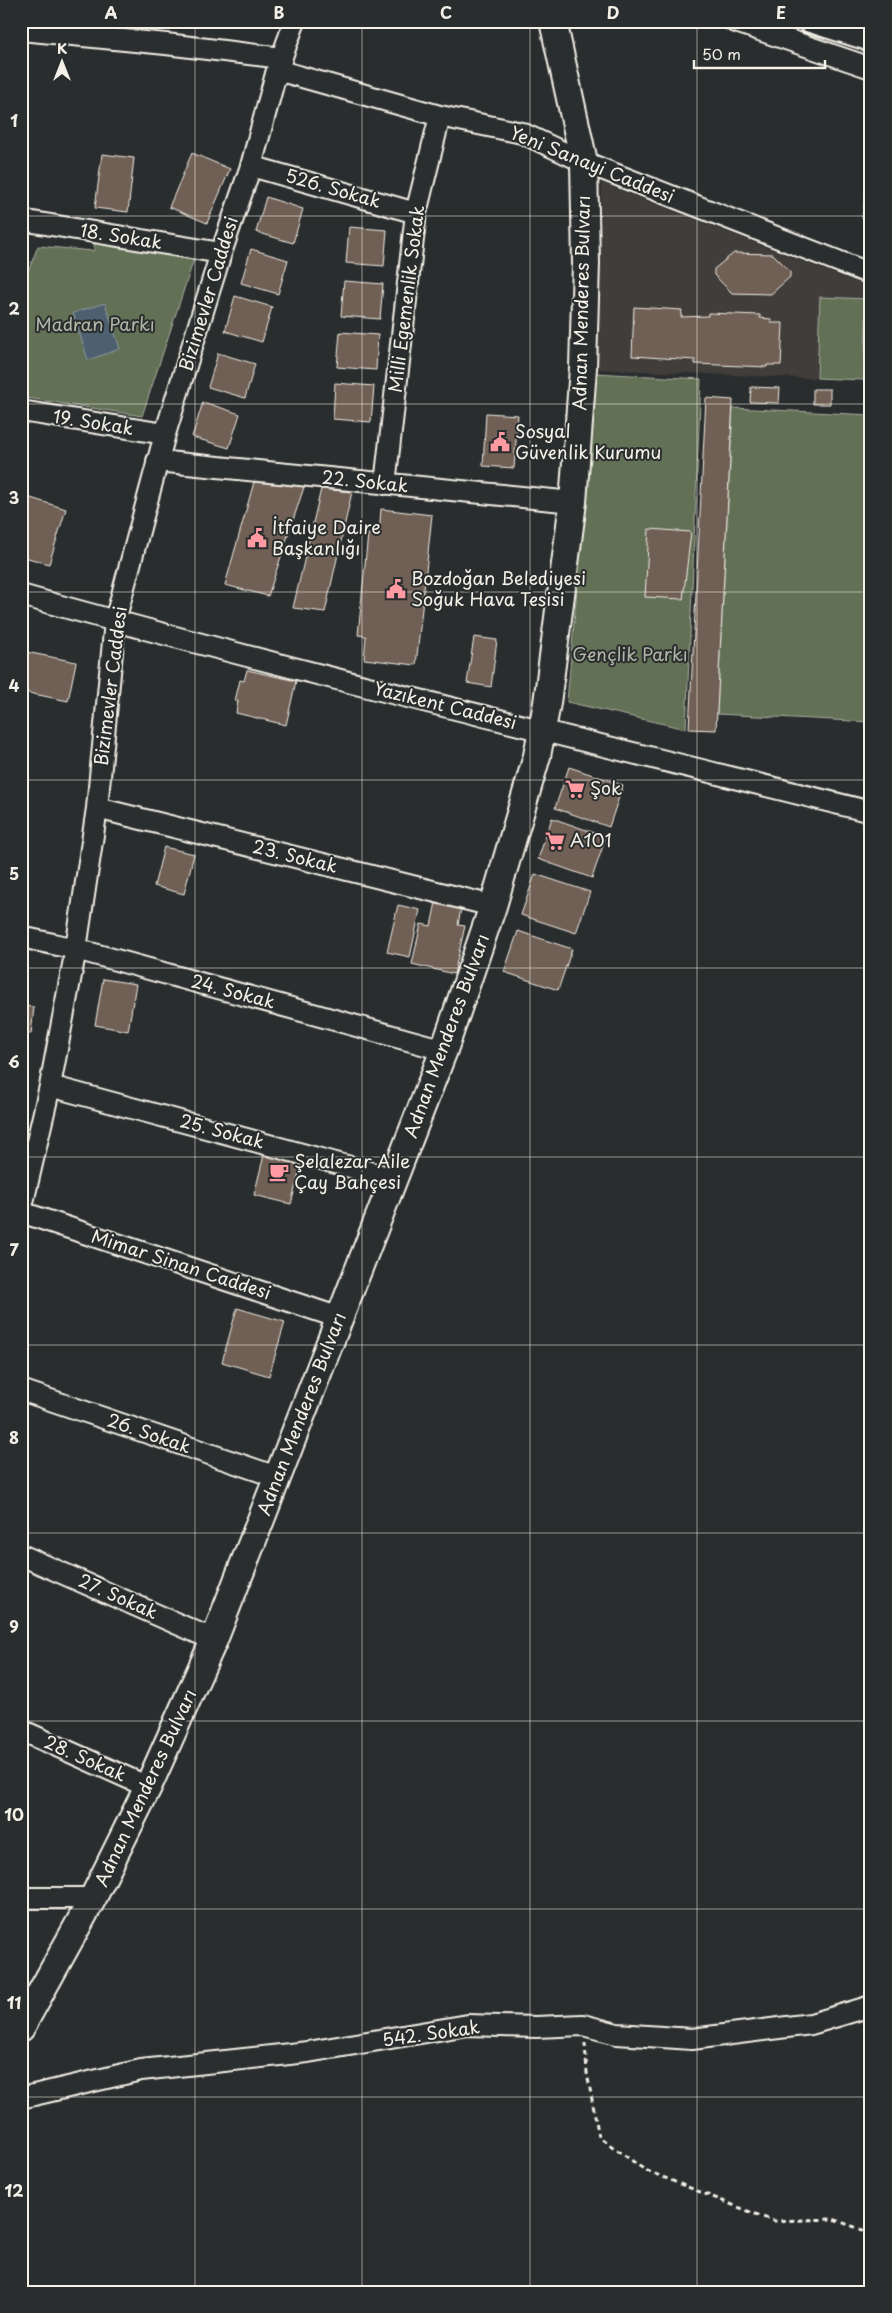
<svg xmlns="http://www.w3.org/2000/svg" width="892" height="2313" font-family="'Playpen Sans',sans-serif">
	<style>
		.built { fill: #3f3c3a }
		.green { fill: #626f57; stroke: #abb0a0 }
		.water { fill: #4d606f; stroke: #909a9f }
		.building { fill: #6f5f55; stroke: #f4f1e8 }
		.lines { fill: none; stroke-linecap: round; stroke-linejoin: round }
		.minor-casing { stroke: #f4f1e8; stroke-width: 24 }
		.major-casing { stroke: #f4f1e8; stroke-width: 30 }
		.path { stroke: #f4f1e8; stroke-width: 3; stroke-dasharray: 5 4; stroke-linecap: butt }
		.minor { stroke: #2a2d2e; stroke-width: 20 }
		.major { stroke: #2a2d2e; stroke-width: 26 }
		.grid { fill: none; stroke: #f4f1e8; stroke-width: 1; stroke-opacity: 0.55 }
		.labels { text-anchor: middle; stroke-width: 4; stroke-linejoin: round; paint-order: stroke }
		.street-label { font-size: 18px; fill: #f4f1e8; stroke: #2a2d2e }
		.park-label { font-size: 18px; fill: #b2b6a7; stroke: #2a2d2e }
		.poi-label { font-size: 18px; fill: #f4f1e8; stroke: #2a2d2e; text-anchor: start }
		.neatline { fill: none; stroke: #f4f1e8; stroke-width: 2 }
		.grid-label { font-size: 16px; text-anchor: middle; font-weight: bold; fill: #f4f1e8 }
	</style>
	<rect width="100%" height="100%" fill="#2a2d2e"/>
	<filter id="ink" filterUnits="userSpaceOnUse"><feTurbulence type="fractalNoise" baseFrequency=".02" numOctaves="2"/><feDisplacementMap in="SourceGraphic" scale="10" xChannelSelector="R" yChannelSelector="G"/><feConvolveMatrix kernelMatrix="1 2 1 2 8 2 1 2 1" color-interpolation-filters="sRGB"/></filter>
	<g filter="url(#ink)">
		<path class="built" d="M602 183 871 288V381L593 369Z"/>
		<path class="green" d="M96 237 196 253 142 416 21 397V290L38 246 93 251Z
			M820 297 867 299 864 380 817 378Z
			M596 373 701 379 686 729 567 702Z
			M733 408 871 415V722L717 714Z"/>
		<path class="water" d="M105 303 120 349 88 360 73 313Z"/>
		<path class="building" d="M192 153 230 169 207 223 169 207Z
			M102 154 134 158 128 212 95 208Z
			M871 164V220L862 218Z
			M266 197 303 209 293 243 256 232Z
			M349 227 387 230 384 266 346 263Z
			M251 249 288 260 278 294 241 283Z
			M734 253 773 254 790 271V277L771 294 732 293 714 275V269Z
			M344 281 383 284 380 319 341 316Z
			M235 296 272 307 262 342 225 331Z
			M634 307 682 310 681 317 708 316V313L760 315V318L771 319V323H783L781 365H767V367L695 364V360L632 356Z
			M340 332 378 335 376 370 337 367Z
			M218 353 255 364 245 398 208 387Z
			M335 383 374 386 371 422 333 419Z
			M751 387 780 388 779 403 750 402Z
			M813 389H830V404H813Z
			M706 398 733 400 716 730 689 729Z
			M203 402 240 414 229 448 192 437Z
			M486 413 518 415 514 468 483 466Z
			M254 482 305 484 268 596 225 585Z
			M321 489 352 492 325 612 293 608Z
			M21 495 66 509 49 564 21 556Z
			M381 509 432 515 416 665 364 659 366 636 358 635 368 534 379 535Z
			M649 529 691 532 683 599 645 597Z
			M474 637 497 640 491 687 467 683Z
			M21 651 76 662 68 701 24 692 21 697Z
			M247 670 296 681 286 725 236 713 238 701H235L240 680 244 681Z
			M569 767 623 785 609 827 555 808Z
			M552 818 606 837 592 878 538 859Z
			M164 847 194 854 184 894 154 886Z
			M535 874 590 892 576 933 521 915Z
			M436 902 461 908 458 925 465 926 454 974 412 964 421 924 431 926Z
			M398 905 420 910 410 957 387 952Z
			M518 931 572 949 558 990 504 972Z
			M103 979 136 984 128 1031 95 1025Z
			M21 1006 34 1007 31 1034 21 1033Z
			M265 1151 302 1161 291 1204 254 1195Z
			M237 1308 285 1322 269 1376 222 1362Z"/>
		<g class="lines">
			<defs>
				<path id="minor" d="M733 21 871 68
					M807 21 871 41
					M21 30 166 44 282 58
					M277 70 440 116 522 133 584 162 871 274
					M251 166 416 213
					M21 220 221 253
					M21 411 165 434
					M157 461 573 502
					M385 484 416 213 440 116
					M21 595C303 674 587 741 871 812
					M97 808 493 906
					M21 937 76 949 444 1050
					M50 1086 395 1179
					M21 1211 50 1086 76 949 97 808 115 621 165 434 221 253 251 166 277 70 295 21
					M21 1212 340 1318
					M21 1390 277 1477
					M21 1555 214 1640
					M21 1730 148 1787
					M21 1898H93
					M21 2098 141 2070 308 2052 468 2025 536 2027 583 2025 617 2034 692 2039 811 2024 871 2006"/>
				<path id="major" d="M21 2028 93 1898 148 1787 214 1640 444 1050 493 906 537 756 547 703 573 502 583 368 586 263 584 162 553 21"/>
			</defs>
			<use href="#minor" class="minor-casing"/>
			<use href="#major" class="major-casing"/>
			<path class="path" d="M585 2043 587 2073 599 2137 645 2170 773 2221 833 2219 871 2233"/>
			<use href="#minor" class="minor"/>
			<use href="#major" class="major"/>
		</g>
	</g>
	<path class="grid" d="M195 21V2292M362 21V2292M530 21V2292M697 21V2292M21 216H871M21 404H871M21 592H871M21 780H871M21 968H871M21 1157H871M21 1345H871M21 1533H871M21 1721H871M21 1909H871M21 2097H871"/>
	<defs>
		<symbol id="civic-bare" viewBox="-9 -9 18 18"><path d="M-.6-6.5H3V-4.5H.6V-3L4-1V1h2V6H-6V1h2V-1L-.6-3ZM-1.2 2.5V6h2.4V2.5Z" fill="#ff9aa2" stroke="#2a2d2e" stroke-width="2.5" paint-order="stroke"/></symbol>
		<symbol id="supermarket-bare" viewBox="-9 -9 18 18"><path d="M-6-5.5h2.5l.6 2H6L4.5 2H-2.5L-4.4-4H-6ZM-1.5 3.2a1.3 1.3 0 1 0 .1 0ZM3 3.2a1.3 1.3 0 1 0 .1 0Z" fill="#ff9aa2" stroke="#2a2d2e" stroke-width="2.5" paint-order="stroke"/></symbol>
		<symbol id="cafe-bare" viewBox="-9 -9 18 18"><path d="M-5.5-4.5H6V0H3Q3 3.5 0 3.5H-2.5Q-5.5 3.5-5.5 0ZM3-3.2v2h1.7v-2ZM-6 4.5H4V6H-6Z" fill="#ff9aa2" stroke="#2a2d2e" stroke-width="2.5" paint-order="stroke"/></symbol>
	</defs>
	<g fill-rule="evenodd">
		<use href="#civic-bare" x="486" y="428" width="28" height="28"/>
		<use href="#civic-bare" x="243" y="524" width="28" height="28"/>
		<use href="#civic-bare" x="382" y="575" width="28" height="28"/>
		<use href="#supermarket-bare" x="561" y="775" width="28" height="28"/>
		<use href="#supermarket-bare" x="541" y="827" width="28" height="28"/>
		<use href="#cafe-bare" x="265" y="1158" width="28" height="28"/>
	</g>
	<g class="labels">
		<g class="street-label">
			<text transform="translate(592 165) rotate(22)" y="6">Yeni Sanayi Caddesi</text>
			<text transform="translate(333 189) rotate(16)" y="6">526. Sokak</text>
			<text transform="translate(121 237) rotate(9)" y="6">18. Sokak</text>
			<text transform="translate(209 294) rotate(-73)" y="6">Bizimevler Caddesi</text>
			<text transform="translate(407 299) rotate(-83)" y="6">Milli Egemenlik Sokak</text>
			<text transform="translate(582 303) rotate(-89)" y="6">Adnan Menderes Bulvarı</text>
			<text transform="translate(93 423) rotate(9)" y="6">19. Sokak</text>
			<text transform="translate(365 482) rotate(6)" y="6">22. Sokak</text>
			<text transform="translate(111 686) rotate(-83)" y="6">Bizimevler Caddesi</text>
			<text transform="translate(445 706) rotate(14)" y="6">Yazıkent Caddesi</text>
			<text transform="translate(295 857) rotate(14)" y="6">23. Sokak</text>
			<text transform="translate(233 992) rotate(15)" y="6">24. Sokak</text>
			<text transform="translate(447 1036) rotate(-70)" y="6">Adnan Menderes Bulvarı</text>
			<text transform="translate(222 1132) rotate(15)" y="6">25. Sokak</text>
			<text transform="translate(181 1265) rotate(18)" y="6">Mimar Sinan Caddesi</text>
			<text transform="translate(302 1414) rotate(-69)" y="6">Adnan Menderes Bulvarı</text>
			<text transform="translate(149 1434) rotate(19)" y="6">26. Sokak</text>
			<text transform="translate(118 1597) rotate(24)" y="6">27. Sokak</text>
			<text transform="translate(85 1759) rotate(24)" y="6">28. Sokak</text>
			<text transform="translate(146 1788) rotate(-65)" y="6">Adnan Menderes Bulvarı</text>
			<text transform="translate(431 2034) rotate(-8)" y="6">542. Sokak</text>
		</g>
		<g class="park-label">
			<text x="95" y="331">Madran Parkı</text>
			<text x="630" y="661">Gençlik Parkı</text>
		</g>
		<g class="poi-label">
			<text x="515" y="438">Sosyal<tspan x="515" dy="21">Güvenlik Kurumu</tspan></text>
			<text x="272" y="534">İtfaiye Daire<tspan x="272" dy="21">Başkanlığı</tspan></text>
			<text x="411" y="585">Bozdoğan Belediyesi<tspan x="411" dy="21">Soğuk Hava Tesisi</tspan></text>
			<text x="590" y="795">Şok</text>
			<text x="570" y="847">A101</text>
			<text x="294" y="1168">Şelalezar Aile<tspan x="294" dy="21">Çay Bahçesi</tspan></text>
		</g>
	</g>
	<rect width="892" height="2313" fill="none" stroke="#2a2d2e" stroke-width="55"/>
	<g transform="translate(62 62)" stroke="#2a2d2e" stroke-width="4" paint-order="stroke">
	<path d="M0-4L9 19L0 12L-9 19Z" fill="#f4f1e8"/>
	<text y="-8" font-size="14" font-weight="bold" text-anchor="middle" fill="#f4f1e8">K</text>
	</g>
	<path d="M694 60v8h131v-8" fill="none" stroke="#f4f1e8" stroke-width="2.5"/>
	<text x="702" y="60" font-size="15" fill="#f4f1e8" stroke="#2a2d2e" stroke-width="4" paint-order="stroke">50 m</text>
	<rect x="28" y="28" width="836" height="2258" class="neatline"/>
	<g class="grid-label">
		<text x="111" y="19">A</text>
		<text x="279" y="19">B</text>
		<text x="446" y="19">C</text>
		<text x="613" y="19">D</text>
		<text x="781" y="19">E</text>
		<text x="14" y="127">1</text>
		<text x="14" y="315">2</text>
		<text x="14" y="504">3</text>
		<text x="14" y="692">4</text>
		<text x="14" y="880">5</text>
		<text x="14" y="1068">6</text>
		<text x="14" y="1256">7</text>
		<text x="14" y="1444">8</text>
		<text x="14" y="1633">9</text>
		<text x="14" y="1821">10</text>
		<text x="14" y="2009">11</text>
		<text x="14" y="2197">12</text>
	</g>
</svg>
